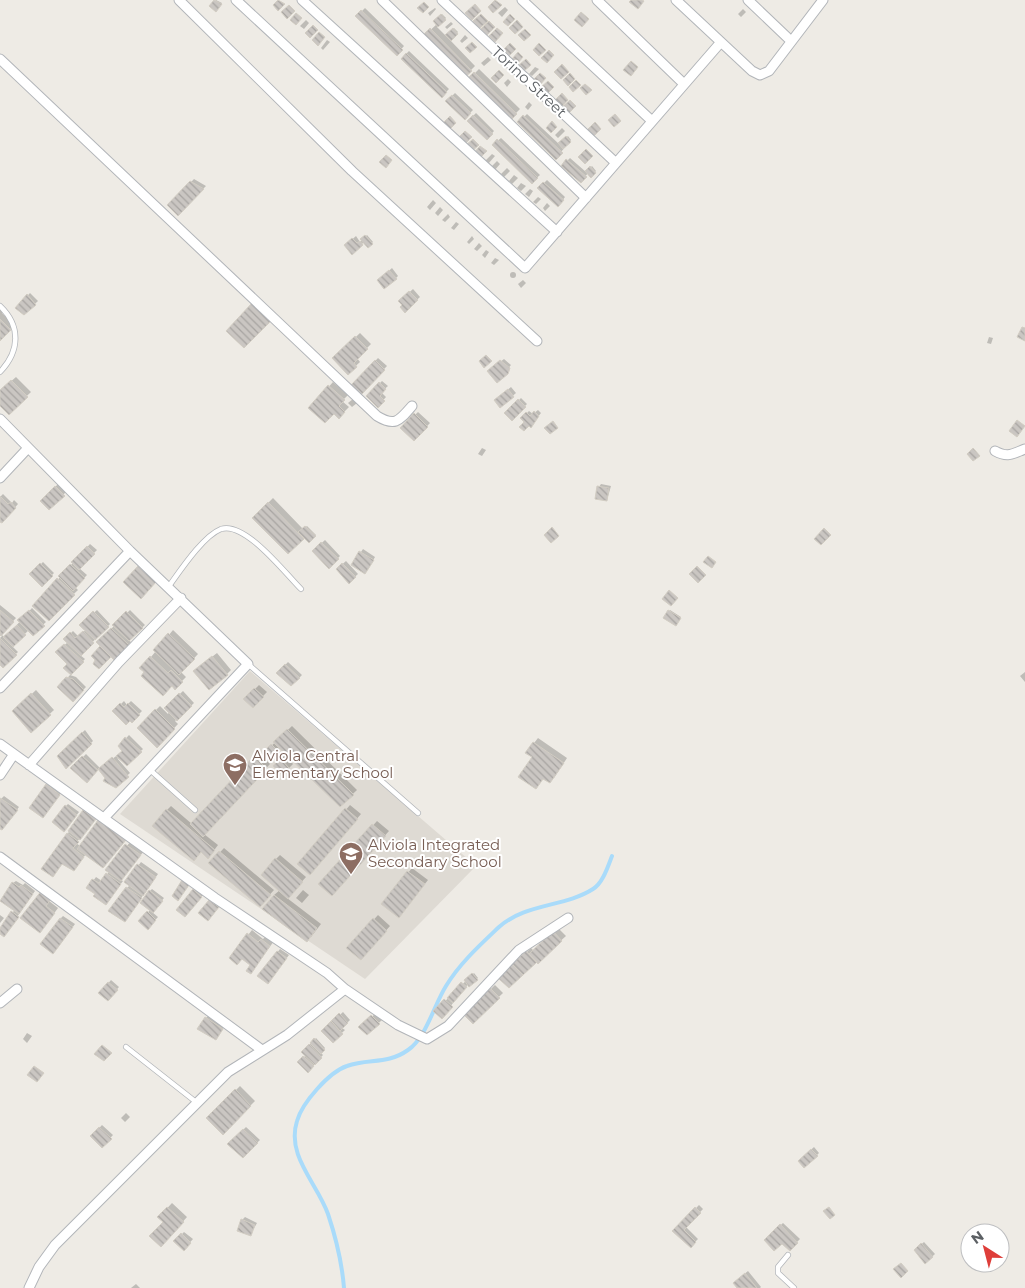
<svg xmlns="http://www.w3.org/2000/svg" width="1025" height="1288" font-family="Montserrat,sans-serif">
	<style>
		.education { fill: #dedad3 }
		.shadow { fill: #0003 }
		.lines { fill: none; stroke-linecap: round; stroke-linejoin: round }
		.stream { stroke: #a9dbfa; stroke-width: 4 }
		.building { fill: url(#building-back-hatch); stroke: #d2cdc3 }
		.lane-casing { stroke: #b2b5b9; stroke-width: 6 }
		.street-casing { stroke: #b2b5b9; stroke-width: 11 }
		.lane { stroke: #fff; stroke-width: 4.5 }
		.street { stroke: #fff; stroke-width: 9 }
		.labels { text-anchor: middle; stroke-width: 4; stroke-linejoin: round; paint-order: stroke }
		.street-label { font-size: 15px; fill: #5c6064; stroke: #fff }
		.education-label { font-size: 15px; fill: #785e54; stroke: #fff; text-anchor: start }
	</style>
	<defs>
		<pattern id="building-back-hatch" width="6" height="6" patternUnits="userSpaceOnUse" patternTransform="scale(1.25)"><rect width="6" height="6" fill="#cac6c2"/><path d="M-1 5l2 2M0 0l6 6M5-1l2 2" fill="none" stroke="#a7a4a1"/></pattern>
	</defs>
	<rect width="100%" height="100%" fill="#eeebe5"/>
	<path class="education" d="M250 671 476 866 365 979 120 814Z"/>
	<path class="shadow" d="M216 0 222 3 216 10 211 6Z
		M505 7 508 10 502 17 498 13Z
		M365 8 404 46 397 54 357 16Z
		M435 8 436 9 430 16 428 13Z
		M743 9 746 12 741 17 738 14Z
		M442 14 446 18 437 27 446 36 454 28 458 32 450 40 475 66 464 77 424 36 437 24 434 21Z
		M306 20 309 23 304 29 300 26Z
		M451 22 453 24 447 29 445 27Z
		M465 35 468 38 462 43 460 41Z
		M327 40 330 42 323 50 321 48Z
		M409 51 449 89 442 96 402 58Z
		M488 57 491 60 484 66 481 63Z
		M535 67 539 69 532 76 529 74Z
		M479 69 520 109 509 120 468 80Z
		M508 79 511 82 507 87 504 83Z
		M455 93 473 110 465 118 447 101Z
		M529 102 532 105 528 110 525 107Z
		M476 113 494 131 487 139 468 121Z
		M527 114 559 144 568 136 571 140 556 158 519 122Z
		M562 128 565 131 558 138 555 135Z
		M501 138 540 175 532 182 493 145Z
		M492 154 495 156 488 164 485 161Z
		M570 158 586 172 592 166 596 171 591 176 588 173 581 182 562 166Z
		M497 161 500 164 494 171 491 167Z
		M507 168 510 171 504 177 501 174Z
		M514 175 518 178 512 184 509 181Z
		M194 179 206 186 178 214 169 205Z
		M547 180 565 197 558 206 539 188Z
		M521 183 526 186 521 191 517 188Z
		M530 189 533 191 529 197 525 194Z
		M538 197 541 199 536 204 533 202Z
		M433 200 436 203 430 210 427 207Z
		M547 203 550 206 545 211 543 208Z
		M440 207 443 210 438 216 435 213Z
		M448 214 450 217 445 222 442 220Z
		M456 222 459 224 454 230 451 228Z
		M367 235 373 242 368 246 364 242 352 253 346 245 356 236 360 242Z
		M472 236 474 239 469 244 467 242Z
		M479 243 482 246 477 251 474 249Z
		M486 250 489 252 485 258 482 255Z
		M495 258 499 260 494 265 491 263Z
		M392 268 398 276 396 278H381Z
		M510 275a3 3 0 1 1 6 0a3 3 0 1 1-6 0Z
		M523 280 526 283 521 288 518 284Z
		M413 289 420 297 405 311 400 301Z
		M30 293 38 301 24 314 16 308Z
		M0 305 5 310 2 313 14 325 0 340Z
		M360 333 371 344 357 358 360 362 348 373 334 358Z
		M989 337 993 338 991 344 987 343Z
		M378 358 387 366 361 393 353 385Z
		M504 359 511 365 497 381 491 369Z
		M16 377 31 392 9 413 0 404V391Z
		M382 381 388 386 381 392 386 397 378 406 367 396Z
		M333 382 348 395 342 401 349 407 339 417 334 412 310 408Z
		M511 387 516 393 501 406 498 398Z
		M521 398 527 404 512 419 506 413Z
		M353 399 357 403 352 407 348 403Z
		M538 410 541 413 531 426 522 418 529 411 533 414Z
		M418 412 430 423 414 440 402 428Z
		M482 448 486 450 482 456 478 454Z
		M58 484 66 492 49 508 42 501Z
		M601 484 611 486 607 500 599 487Z
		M3 494 12 503 14 500 18 504 2 522 0 497Z
		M273 498 303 529 307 526 316 535 309 541 304 536 288 552 253 518Z
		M325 540 340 556 329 567 313 551Z
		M90 544 97 550 79 568 87 575 75 587 78 590 48 619 34 606Z
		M363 549 375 557 368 569 353 564Z
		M346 561 358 574 349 582 337 569Z
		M43 562 54 573 42 585 31 574Z
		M0 605 16 618 1 634 5 638 32 608 46 622 33 634 29 630 12 646 18 652 3 666 0 663V638L2 636 0 634Z
		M97 610 110 624 80 655 85 659 71 673 69 663 57 652 68 642 65 639 73 631 78 636 86 630 81 625Z
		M130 610 145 625 128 640 131 642 115 659 111 655 99 668 102 646 98 642Z
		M670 610 681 617 676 624 665 618Z
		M173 630 198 654 181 672 186 677 175 688 151 657Z
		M217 653 231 670 227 674 199 667Z
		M288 662 302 675 299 678 278 673Z
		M1025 672V682L1020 676Z
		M70 675 76 677 86 687 73 700 59 687Z
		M259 685 267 692 253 706 245 699Z
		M36 690 54 710 31 731 14 711Z
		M183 691 194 703 175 721 178 724 157 746 138 728 160 706 168 714 169 712 165 708Z
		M124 701 127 705 131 701 142 711 132 721 114 711Z
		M292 726 357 790 340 806 281 748 270 759 264 753Z
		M85 730 93 741 66 767 58 756Z
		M129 735 143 749 127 764 117 758 130 773 115 786 99 768 87 781 72 768 86 754 100 768 123 751 119 746Z
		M538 738 567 758 554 778 527 752Z
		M259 753 270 764 204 834 218 845 212 853 167 810 171 806 192 824Z
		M285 755 293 764 283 774 274 766Z
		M49 782 62 792 45 814 47 785Z
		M4 796 19 807 4 826 0 828V800Z
		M68 804 79 812 67 828 66 806Z
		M350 805 361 814 314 869 299 864Z
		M87 808 98 816 76 843 80 846 103 817 129 835 103 867 86 854 74 870 63 863 53 875 69 831Z
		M377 821 389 831 336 890 320 884Z
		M131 841 144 851 121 880 123 881 108 901 88 888 96 877 102 881 109 872 107 870Z
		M224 848 274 890 264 901 210 863Z
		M280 855 306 877 287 898 321 924 311 937 274 895 280 890 276 859Z
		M141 862 158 874 127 918V888L130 885 126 882Z
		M412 868 428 880 403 912 383 904Z
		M16 881 23 885 25 883 35 891 6 933H0L15 909 13 883Z
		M197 888 204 894 188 913 194 890Z
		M152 889 164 898 152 912 158 917 148 928 140 921 151 909 150 891Z
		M303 890 309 895 302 903 296 898Z
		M49 901 58 908 44 927 22 918Z
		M0 915 4 918 0 923Z
		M378 915 390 926 365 954 348 948Z
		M63 916 75 924 56 950 60 919Z
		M558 928 566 936 509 987 500 978 531 948 534 951Z
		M252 930 263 939 266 936 274 941 251 973 252 964 242 958H230Z
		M280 949 289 955 270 980 259 976Z
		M474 973 478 978 469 985 468 984 442 1017 435 1011Z
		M111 980 119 987 108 999 100 993Z
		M495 985 503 993 473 1022 465 1014Z
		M343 1012 350 1020 342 1028 345 1030 333 1041 323 1031Z
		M375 1014 382 1020 367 1034 360 1027Z
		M209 1015 225 1026 216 1039 206 1018Z
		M27 1033 32 1036 27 1043 23 1039Z
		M316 1038 325 1048 321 1053 323 1055 308 1071 299 1062 306 1055 303 1052Z
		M240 1086 255 1101 223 1133 208 1118Z
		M126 1113 130 1117 125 1122 121 1118Z
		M102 1125 113 1135 102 1147 92 1136Z
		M246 1127 260 1140 243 1156 229 1144Z
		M814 1147 819 1153 805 1167 799 1161Z
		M172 1203 187 1217 161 1246 164 1222 159 1217Z
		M699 1205 703 1209 686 1227 698 1239 690 1247 674 1231Z
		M245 1217 257 1223 250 1235 242 1220Z
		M783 1223 800 1239 790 1249 782 1242 765 1240Z
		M184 1232 193 1239 184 1249 175 1241Z
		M924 1242 935 1254 926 1262 915 1250Z
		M748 1271 761 1287 760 1288H739L737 1280Z
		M136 1284 140 1288H131Z"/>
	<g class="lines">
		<path class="stream" d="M344 1288C342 1263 336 1238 328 1214 317 1183 286 1156 297 1121 302 1103 329 1072 347 1066 369 1058 387 1065 408 1050 426 1038 434 1005 446 986 460 963 480 945 499 927 526 903 565 907 593 889 603 883 608 866 612 856"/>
	</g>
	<path class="building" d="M214 0 222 4 216 12 209 6Z
		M278 0 285 4 278 11 273 5Z
		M495 0 502 5 493 13 488 7Z
		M631 0H642L644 1 638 9 629 2Z
		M424 2 429 7 423 13 417 8Z
		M475 4 481 11 472 20 465 13Z
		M289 5 295 11 287 19 281 12Z
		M361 10 403 50 397 56 355 16Z
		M581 12 589 19 582 27 574 20Z
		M296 13 302 18 296 25 290 20Z
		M441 14 446 20 438 27 433 21Z
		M481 14 488 21 479 29 473 21Z
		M510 14 515 19 508 26 503 22Z
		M517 20 523 27 515 34 509 28Z
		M489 21 495 27 487 35 481 29Z
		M313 25 318 30 310 38 305 33Z
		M430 28 472 71 463 79 422 36Z
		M453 28 458 34 451 41 445 35Z
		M497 28 503 33 495 42 489 36Z
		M525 29 531 35 524 41 518 35Z
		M319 32 325 37 318 46 312 40Z
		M472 42 477 47 470 53 465 48Z
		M510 43 516 49 509 56 503 50Z
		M539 43 546 50 539 56 533 50Z
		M549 50 554 55 547 63 541 58Z
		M518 52 523 57 517 64 512 59Z
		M406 53 447 92 442 98 401 59Z
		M526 59 531 65 524 71 519 65Z
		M631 61 638 67 631 76 623 70Z
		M562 64 569 72 561 79 554 72Z
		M499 70 504 75 496 83 491 78Z
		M474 72 517 114 509 122 466 80Z
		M540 73 546 78 539 86 532 81Z
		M570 73 575 79 568 86 563 80Z
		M576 80 581 85 573 92 569 87Z
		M548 81 554 87 547 94 540 88Z
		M585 84 592 90 586 95 580 88Z
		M562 93 568 100 562 106 555 100Z
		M452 95 471 113 465 120 445 101Z
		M570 100 576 106 569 113 562 107Z
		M615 114 621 121 614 127 608 120Z
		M473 115 493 134 487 140 467 121Z
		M523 115 563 153 556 160 517 122Z
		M450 116 456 123 449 130 443 123Z
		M552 121 557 127 551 133 546 128Z
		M595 122 601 129 593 137 587 130Z
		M465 131 472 137 465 144 459 137Z
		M566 136 571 142 563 149 558 143Z
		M473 139 479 145 472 151 466 145Z
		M497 139 538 178 532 184 492 145Z
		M480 146 487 151 479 159 473 154Z
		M586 149 593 156 585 164 578 157Z
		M386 155 392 160 386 168 379 162Z
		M566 159 587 177 581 183 561 166Z
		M590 166 596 173 591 178 585 171Z
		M190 181 204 189 178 216 167 205Z
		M543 182 564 200 558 207 537 188Z
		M365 235 373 244 368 248 360 239Z
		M352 238 357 243 360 241 363 245 352 255 344 245Z
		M389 270 397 279 384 289 377 280Z
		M409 291 418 300 405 313 400 307 402 305 398 301Z
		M27 294 36 305 24 315 15 308Z
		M252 303 271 321 244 348 226 331Z
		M0 319 11 330 0 341Z
		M1022 327 1025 328V341L1017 337Z
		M355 336 368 349 354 363 357 367 348 375 332 358Z
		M486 355 492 361 484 368 479 361Z
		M375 360 385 370 361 395 351 385Z
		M500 360 510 368 508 374 497 383 487 371Z
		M11 380 28 397 9 415 0 406V390Z
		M379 382 386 389 380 396 385 401 378 408 366 396Z
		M328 385 345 400 339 406 345 412 339 419 334 414 325 423 308 408Z
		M508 389 514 397 500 408 494 400Z
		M518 399 526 407 512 421 504 413Z
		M534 411 539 416 531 428 529 426 524 431 519 427 524 422 520 418 526 412 530 416Z
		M414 413 428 427 414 441 400 428Z
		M1017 420 1025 426 1017 437 1009 431Z
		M553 421 558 428 550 434 544 428Z
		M973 448 980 456 973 461 967 454Z
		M55 486 65 496 49 510 40 501Z
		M597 486 609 488 607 501 595 499Z
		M0 496 8 504 11 502 16 508 2 523 0 522Z
		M268 502 304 539 288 554 252 518Z
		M305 526 316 536 309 543 298 532Z
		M552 527 559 536 551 543 544 535Z
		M824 528 831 535 821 545 814 539Z
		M321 542 339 559 329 569 312 551Z
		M87 546 95 554 79 570 71 562Z
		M359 551 374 560 365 574 351 565Z
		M708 556 716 562 712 568 703 562Z
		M40 563 53 576 42 587 29 574Z
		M342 563 356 577 349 584 336 569Z
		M70 564 85 578 73 591 58 576Z
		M138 566 156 582 141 599 123 582Z
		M697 566 706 575 698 583 689 574Z
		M57 578 75 595 49 621 32 606Z
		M669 590 678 598 671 606 662 599Z
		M0 610 14 622 1 636 0 635Z
		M29 610 45 626 33 636 17 620Z
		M668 610 681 618 676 626 663 618Z
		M93 611 109 627 95 640 79 625Z
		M126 611 143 628 129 641 112 625Z
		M17 625 26 635 13 647 3 637Z
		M111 628 129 645 115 661 96 642Z
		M83 631 94 643 81 656 63 639 70 632 75 638Z
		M168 633 195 659 179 675 153 650Z
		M0 638 17 655 3 668 0 665Z
		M64 644 84 662 71 675 63 668 67 664 55 652Z
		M100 646 111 657 99 669 93 664 95 660 91 656Z
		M150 656 168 673 171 670 183 682 175 690 172 686 163 696 141 676 144 672 139 668Z
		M212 656 228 675 209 690 193 671Z
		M285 664 300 678 291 686 276 673Z
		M66 677 73 679 84 690 73 702 57 687Z
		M254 688 264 697 253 708 243 699Z
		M31 693 51 715 31 733 12 711Z
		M179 693 192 706 177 721 164 708Z
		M120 703 124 707 128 703 140 715 132 723 130 721 126 725 112 711Z
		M155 709 175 729 157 748 137 728Z
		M287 729 354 795 340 807 273 742Z
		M82 732 92 744 66 769 57 756Z
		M125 737 142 752 127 766 116 756 122 751 118 746Z
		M533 742 564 763 550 783 543 779 536 789 518 777 532 757 525 753Z
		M271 744 279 752 270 761 262 753Z
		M82 756 98 770 87 783 70 768Z
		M254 756 267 769 203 837 190 824Z
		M112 757 129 777 116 788 103 781 105 778 98 769Z
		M280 758 290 769 283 776 273 766Z
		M46 784 60 795 43 818 29 808Z
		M0 798 18 810 2 830 0 829Z
		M65 805 77 815 64 832 52 822Z
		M345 808 358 819 310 875 297 864Z
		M166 809 215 850 208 859 201 852 194 861 152 826Z
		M83 810 96 819 80 840 68 831Z
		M98 820 126 840 103 868 77 849Z
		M372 824 386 836 332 896 318 884Z
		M67 833 79 842 73 848 84 857 74 871 62 864 53 877 41 869Z
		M125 844 141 855 121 881 105 870Z
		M219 851 271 895 260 907 208 863Z
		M275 858 303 882 288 899 261 875Z
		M137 864 156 877 143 896 124 882Z
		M407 871 425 884 399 918 381 904Z
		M106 873 121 884 106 905 93 896 95 894 86 888 92 879 99 883Z
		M182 880 189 885 178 901 172 896Z
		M12 882 19 887 21 885 33 894 19 914 0 901Z
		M126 887 142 898 125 922 108 911Z
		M193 889 202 897 185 917 176 910Z
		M42 890 52 898 46 906 55 913 40 933 20 918Z
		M149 890 163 901 153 913 140 903Z
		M274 895 317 928 307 942 262 909Z
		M209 900 219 907 208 921 198 913Z
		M11 911 19 917 4 937 0 934V928Z
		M147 911 156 920 148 930 138 921Z
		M60 918 73 927 53 954 40 944Z
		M373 918 387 931 361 960 346 948Z
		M553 931 562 941 538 964 529 954Z
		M247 933 258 942 261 939 270 946 251 974 246 971 250 965 242 959 237 965 229 958Z
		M277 951 287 958 268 984 257 976Z
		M526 951 537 962 523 975 512 964Z
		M512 964 523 975 509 988 498 978Z
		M472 973 478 980 469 987 464 980Z
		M108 982 118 990 108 1001 98 993Z
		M461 982 467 987 453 1003 447 998Z
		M490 988 500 998 473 1024 463 1014Z
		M444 999 453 1007 442 1019 433 1011Z
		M339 1013 348 1023 340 1031 331 1021Z
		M371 1015 380 1024 367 1035 358 1027Z
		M205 1017 223 1029 216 1040 197 1029Z
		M331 1021 343 1034 333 1043 321 1031Z
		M314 1038 325 1050 321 1054 310 1043Z
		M309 1044 322 1058 315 1065 301 1052Z
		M102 1045 112 1053 104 1061 94 1054Z
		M303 1056 314 1066 308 1073 297 1062Z
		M34 1066 44 1073 37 1082 27 1075Z
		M235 1089 251 1106 223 1135 206 1118Z
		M99 1127 112 1139 102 1148 90 1136Z
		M243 1129 258 1143 243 1158 227 1144Z
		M811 1149 818 1156 804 1168 798 1161Z
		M167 1207 184 1222 161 1247 149 1236 163 1222 157 1217Z
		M695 1207 701 1213 684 1230 696 1242 691 1248 672 1231Z
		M829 1207 835 1215 830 1219 823 1211Z
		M241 1219 255 1225 251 1236 237 1231Z
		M780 1224 798 1243 790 1251 782 1244 774 1251 764 1240Z
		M181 1233 191 1243 184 1251 173 1241Z
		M921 1243 933 1257 925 1264 914 1250Z
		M901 1263 908 1271 901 1278 893 1269Z
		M745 1273 757 1288H737L733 1283Z"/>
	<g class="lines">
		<defs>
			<path id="lane" d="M0 306C21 326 20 351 0 372
				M169 586C180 571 203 536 221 529 245 521 285 573 301 589
				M248 664 418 813
				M149 769 195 810
				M126 1047 196 1102
				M788 1255 778 1267V1273L794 1288"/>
			<path id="street" d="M179 0 352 171 537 341
				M236 0 525 268 721 42
				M302 0 557 232
				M382 0 586 198
				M442 0 616 163
				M522 0 652 121
				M597 0 684 84
				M676 0 752 71 760 75 769 71 823 0
				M748 0 791 41
				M0 59 377 416C395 427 399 421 412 406
				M0 419 130 551 248 664 104 818
				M995 451C1008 458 1012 454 1025 449
				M0 478 28 448
				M0 688 130 551
				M0 744 215 898 327 973 345 989 287 1035 228 1072 55 1245 39 1267 29 1288
				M29 765 119 662 181 598
				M0 775 14 754
				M0 857 262 1050
				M345 989 398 1025 427 1039 448 1026 519 950 568 918
				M0 1003 17 989"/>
		</defs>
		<use href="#lane" class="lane-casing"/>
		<use href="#street" class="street-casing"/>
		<use href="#lane" class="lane"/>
		<use href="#street" class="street"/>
	</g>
	<defs>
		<symbol id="school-pin" viewBox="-11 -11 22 30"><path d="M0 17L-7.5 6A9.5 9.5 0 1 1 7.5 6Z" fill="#8d6e63" stroke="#fff"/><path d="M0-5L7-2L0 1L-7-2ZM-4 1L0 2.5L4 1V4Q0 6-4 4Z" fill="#fff"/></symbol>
	</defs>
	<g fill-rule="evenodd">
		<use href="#school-pin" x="221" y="751" width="28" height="38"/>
		<use href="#school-pin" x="337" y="840" width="28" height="38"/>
	</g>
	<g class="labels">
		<g class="street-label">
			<text transform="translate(529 82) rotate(43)" y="5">Torino Street</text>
		</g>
		<g class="education-label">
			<text x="252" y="761">Alviola Central<tspan x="252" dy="17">Elementary School</tspan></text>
			<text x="368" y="850">Alviola Integrated<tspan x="368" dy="17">Secondary School</tspan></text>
		</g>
	</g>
	<g transform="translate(985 1248) rotate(324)"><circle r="24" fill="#ffffff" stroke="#bebfc1"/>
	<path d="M0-4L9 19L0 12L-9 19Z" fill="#de3e3a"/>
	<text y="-8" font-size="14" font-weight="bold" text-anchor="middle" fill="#5c6064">N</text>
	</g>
</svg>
